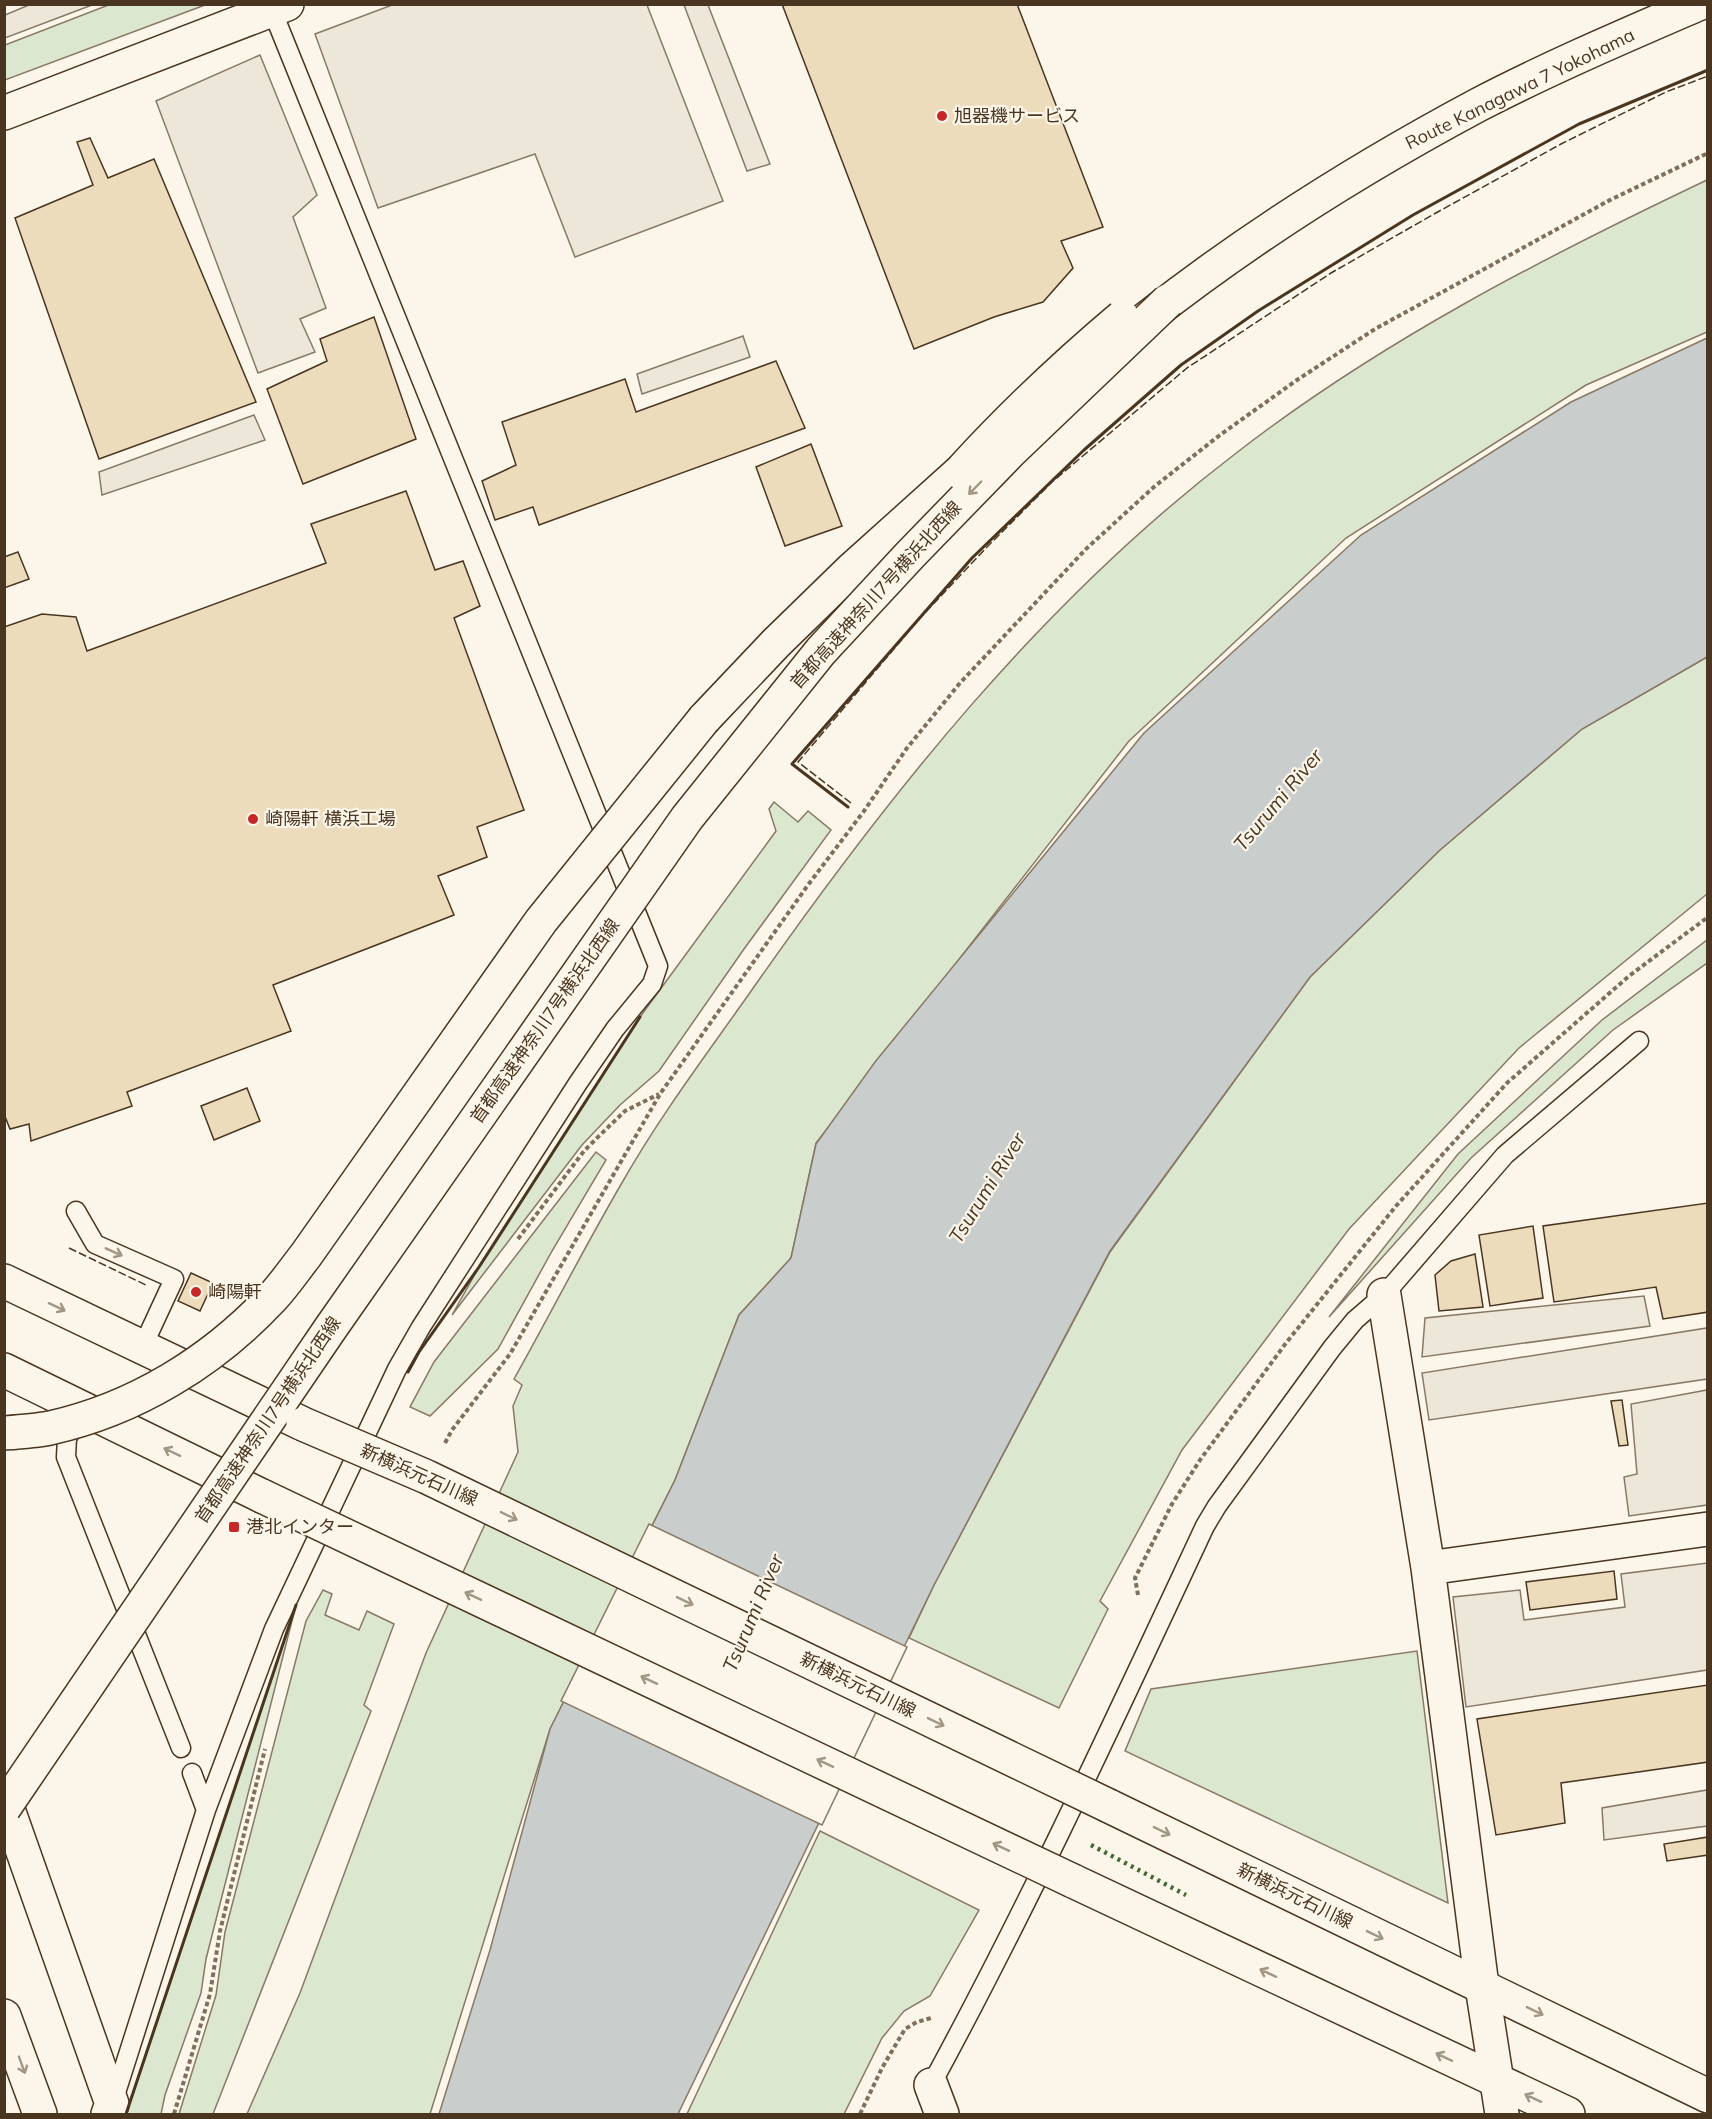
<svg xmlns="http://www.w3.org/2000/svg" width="1712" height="2119" font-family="Mulish,'Noto Sans JP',sans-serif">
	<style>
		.green { fill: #dce7d0; stroke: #887966; stroke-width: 1.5 }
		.parking { fill: #ede7d9; stroke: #887966; stroke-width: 1.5 }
		.water { fill: #c9cecd; stroke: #887966; stroke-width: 1.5 }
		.pier { fill: #fbf6e9; stroke: #887966; stroke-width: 1.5 }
		.building { fill: #ecdcbc; stroke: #4a3520; stroke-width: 1.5 }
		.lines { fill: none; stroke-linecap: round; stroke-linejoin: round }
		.lane-casing { stroke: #4a3520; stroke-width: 21 }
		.street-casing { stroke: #4a3520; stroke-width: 36 }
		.secondary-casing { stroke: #4a3520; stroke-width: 36 }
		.highway-casing { stroke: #4a3520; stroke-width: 36 }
		.path { stroke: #7f6f5c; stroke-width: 4; stroke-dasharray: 4.5 3; stroke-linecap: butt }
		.lane { stroke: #fbf6e9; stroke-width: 18 }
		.street { stroke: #fbf6e9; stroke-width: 33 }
		.secondary { stroke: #fbf6e9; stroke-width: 33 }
		.highway { stroke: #fbf6e9; stroke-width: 33 }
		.secondary-bridge-casing { stroke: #4a3520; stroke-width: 36; stroke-linecap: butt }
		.highway-bridge-casing { stroke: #4a3520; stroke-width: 36; stroke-linecap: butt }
		.secondary-bridge { stroke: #fbf6e9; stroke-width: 33 }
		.highway-bridge { stroke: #fbf6e9; stroke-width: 33 }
		.hedge { stroke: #436837; stroke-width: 4.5; stroke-dasharray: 3 4.5; stroke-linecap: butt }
		.fence { stroke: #4a3520; stroke-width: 1.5; stroke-dasharray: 8 3; stroke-linecap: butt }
		.wall { stroke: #4a3520; stroke-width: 3 }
		.oneway { stroke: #a29684 }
		.poi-dot { fill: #c62828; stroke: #fbf6e9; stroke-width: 2 }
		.labels { text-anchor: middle; stroke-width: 4.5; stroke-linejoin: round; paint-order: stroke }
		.street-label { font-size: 18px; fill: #4a3520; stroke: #fbf6e9 }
		.poi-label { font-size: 18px; fill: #4a3520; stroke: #fbf6e9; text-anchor: start }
		.water-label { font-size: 20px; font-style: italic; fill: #4a3520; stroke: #fbf6e9 }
	</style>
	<rect width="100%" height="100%" fill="#fbf6e9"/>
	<path class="green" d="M111 4 205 5 5 80V45Z
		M1707 180V332L1586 385 1346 538 1129 741 816 1143 791 1258 739 1315 675 1480 550 1729 430 2114H247L300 1993 426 1653 518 1452 513 1406 522 1385 514 1379C551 1313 585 1246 623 1181 660 1116 706 1055 749 994 888 795 1041 602 1235 454 1379 342 1543 258 1707 180Z
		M1707 657V894L1519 1048 1349 1229 1182 1450 1100 1601 1108 1609 1059 1708 909 1638 934 1585 1110 1252 1310 977 1440 850 1582 729Z
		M774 802 798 822 808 811 831 830 744 949 659 1071 620 1105 582 1145 452 1315 479 1267 640 1017 776 831 769 809Z
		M1707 940V963L1613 1030 1471 1158 1329 1317 1458 1154 1602 1020Z
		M596 1152 606 1160 552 1251 498 1349 430 1416 410 1407 434 1362Z
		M323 1590 332 1594 325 1615 359 1630 367 1611 394 1624 364 1705 371 1711 213 2114H179L216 1995 225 1932 306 1621Z
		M296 1605 206 1959 201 1993 165 2095 161 2114H126Z
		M1417 1651 1448 1903 1125 1751 1151 1689Z
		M820 1831 979 1910 930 1996 904 2011 882 2038 844 2114H687Z"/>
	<path class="parking" d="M29 5V4L92 5 5 38V15Z
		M392 5H647L723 201 575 257 535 154 378 208 315 34Z
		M684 5H708L770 164 747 171Z
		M260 55 317 195 293 217 326 308 300 319 315 352 258 373 156 101Z
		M743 336 750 357 642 394 637 374Z
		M254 415 265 440 102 495 99 472Z
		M1644 1296 1650 1326 1422 1357 1425 1318Z
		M1707 1328V1379L1429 1420 1422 1373Z
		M1707 1390V1505L1629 1516 1624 1477 1637 1474 1631 1404Z
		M1707 1563V1670L1466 1707 1453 1597 1520 1590 1524 1620 1625 1607 1621 1574Z
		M1707 1790V1826L1604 1840 1602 1808Z"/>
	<path class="water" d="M1707 338V657L1582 729 1440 850 1310 977 1110 1251 934 1585 678 2114H439L490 1950 550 1729 675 1480 739 1315 791 1258 816 1144 875 1062 1144 733 1361 535 1571 402Z"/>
	<path class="pier" d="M649 1524 907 1647 822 1825 561 1701Z"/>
	<path class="building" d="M782 4H1017L1103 227 1061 241 1073 268 1043 302 994 317 914 349Z
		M90 138 108 178 154 159 256 402 99 459 15 218 93 185 77 142Z
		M374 317 416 439 303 484 267 389 327 361 320 339Z
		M776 361 805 428 539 525 533 507 495 520 482 481 516 465 502 422 625 379 636 412Z
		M811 444 842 526 785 546 756 467Z
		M406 491 435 570 463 561 480 606 454 618 524 810 477 827 487 857 438 876 454 915 273 985 291 1031 127 1092 132 1106 31 1141 29 1124 10 1129 4 1114V627L42 614 76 617 87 651 326 563 311 524Z
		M18 552 29 579 4 588V557Z
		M247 1088 260 1121 214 1140 201 1106Z
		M1708 1203V1312L1663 1319 1656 1287 1554 1302 1543 1226Z
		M1533 1226 1543 1298 1490 1306 1479 1235Z
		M1475 1254 1483 1307 1439 1311 1435 1275 1451 1261Z
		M191 1273 213 1283 200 1311 178 1301Z
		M1622 1400 1628 1445 1619 1446 1611 1401Z
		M1614 1571 1617 1599 1530 1610 1526 1582Z
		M1708 1685V1762L1561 1783 1565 1823 1496 1835 1477 1719Z
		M1708 1837V1855L1667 1861 1664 1844Z"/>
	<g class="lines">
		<defs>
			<path id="lane" d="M76 1211 95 1244 174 1279 142 1348
				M79 1419 67 1438 66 1457 181 1748
				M192 1773 206 1810
				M931 2085C1030 1903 1117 1714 1205 1526L1217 1506 1332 1348 1355 1320 1384 1295 1505 1155 1639 1041
				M113 2102 206 1810 274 1629 397 1369 421 1327 578 1083 615 1029 652 984 658 966 272 10"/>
			<path id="street" d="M1384 1295 1428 1568 1482 1986
				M1428 1568 1708 1529
				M4 1798 112 2104 108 2114
				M931 2085 942 2114"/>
			<path id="secondary" d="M4 113 287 4
				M4 1281 301 1423
				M4 1370 262 1496
				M1109 1806 1708 2096
				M1073 1881 1568 2114
				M1482 1986 1502 2114"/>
			<path id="highway" d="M1146 319C1250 237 1362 167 1478 105 1549 68 1624 36 1698 4
				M704 719 776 643 851 570 980 454
				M4 2016 40 2114"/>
		</defs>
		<use href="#lane" class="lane-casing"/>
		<use href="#street" class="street-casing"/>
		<use href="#secondary" class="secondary-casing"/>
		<use href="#highway" class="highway-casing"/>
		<path class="path" d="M518 1239 584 1151 601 1134 625 1111 659 1094
			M445 1443 452 1430 510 1354 660 1094 808 885 864 811 907 748 960 683 1086 549 1155 486 1220 435 1297 380 1375 329 1610 200 1708 153
			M1138 1595 1135 1578 1172 1504 1200 1460 1286 1343 1396 1206 1507 1083 1629 976 1708 917
			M174 2114 210 1994 220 1931 265 1749
			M860 2114 882 2068 905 2029 917 2022 931 2018"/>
		<use href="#lane" class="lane"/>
		<use href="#street" class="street"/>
		<use href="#secondary" class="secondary"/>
		<use href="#highway" class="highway"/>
		<defs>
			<path id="secondary-bridge" d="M303 1424 427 1477 1109 1806
				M262 1496 1073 1881"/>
			<path id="highway-bridge" d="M960 472C1011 416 1065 365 1122 317
				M4 1433C19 1432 35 1431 50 1428 135 1409 212 1362 272 1298 284 1285 295 1269 306 1255L541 921 704 719
				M4 1808 330 1329 687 818 821 651 910 555 1011 451 1168 301"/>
		</defs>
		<use href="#secondary-bridge" class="secondary-bridge-casing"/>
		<use href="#highway-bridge" class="highway-bridge-casing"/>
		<use href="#secondary-bridge" class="secondary-bridge"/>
		<use href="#highway-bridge" class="highway-bridge"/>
		<path class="hedge" d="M1091 1845 1186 1895"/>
		<path class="fence" d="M851 803 798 762 921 617 987 547 1052 482 1187 368 1331 273 1434 214 1561 144 1666 92 1708 76
			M69 1248 148 1286"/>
		<path class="wall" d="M848 807 792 764 972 558 1084 450 1181 365 1258 311 1413 215 1579 124 1708 70
			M408 1372 419 1352 479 1267 640 1017
			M126 2114 296 1605"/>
	</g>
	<defs><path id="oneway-shaft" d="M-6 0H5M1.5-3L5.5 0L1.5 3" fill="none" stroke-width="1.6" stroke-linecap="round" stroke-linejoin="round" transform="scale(1.5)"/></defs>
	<g class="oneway">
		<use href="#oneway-shaft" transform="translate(975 488) rotate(134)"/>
		<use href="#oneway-shaft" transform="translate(114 1252) rotate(24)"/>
		<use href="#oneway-shaft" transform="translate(57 1307) rotate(25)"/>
		<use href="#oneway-shaft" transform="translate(172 1452) rotate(-154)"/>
		<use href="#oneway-shaft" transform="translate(509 1516) rotate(26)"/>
		<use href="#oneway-shaft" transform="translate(473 1596) rotate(-155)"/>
		<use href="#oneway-shaft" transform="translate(685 1601) rotate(26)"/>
		<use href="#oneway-shaft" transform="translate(649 1680) rotate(-155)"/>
		<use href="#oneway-shaft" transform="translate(936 1722) rotate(26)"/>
		<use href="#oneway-shaft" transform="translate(825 1763) rotate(-155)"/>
		<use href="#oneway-shaft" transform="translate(1162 1831) rotate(26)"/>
		<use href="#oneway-shaft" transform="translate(1001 1847) rotate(-155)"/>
		<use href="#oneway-shaft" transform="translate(1375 1935) rotate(26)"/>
		<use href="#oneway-shaft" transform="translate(1268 1973) rotate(-155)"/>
		<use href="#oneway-shaft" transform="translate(1535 2011) rotate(26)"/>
		<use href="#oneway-shaft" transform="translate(1444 2057) rotate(-155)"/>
		<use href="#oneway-shaft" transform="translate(22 2065) rotate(70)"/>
		<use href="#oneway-shaft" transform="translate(1533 2098) rotate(-155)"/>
	</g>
	<g class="poi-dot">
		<circle cx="942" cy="116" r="6"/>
		<circle cx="253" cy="819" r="6"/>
		<circle cx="196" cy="1292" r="6"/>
		<rect x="228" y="1521" width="12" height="12" rx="3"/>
	</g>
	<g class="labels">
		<g class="street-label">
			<text transform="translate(1520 89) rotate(-26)" y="6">Route Kanagawa 7 Yokohama</text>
			<text transform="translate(876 595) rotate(-48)" y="6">首都高速神奈川7号横浜北西線</text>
			<text transform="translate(545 1021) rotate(-55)" y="6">首都高速神奈川7号横浜北西線</text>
			<text transform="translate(268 1420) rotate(-56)" y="6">首都高速神奈川7号横浜北西線</text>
			<text transform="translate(419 1475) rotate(24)" y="6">新横浜元石川線</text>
			<text transform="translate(858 1685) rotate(26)" y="6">新横浜元石川線</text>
			<text transform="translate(1295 1896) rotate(26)" y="6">新横浜元石川線</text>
		</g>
		<g class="poi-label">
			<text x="954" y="122">旭器機サービス</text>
			<text x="265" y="825">崎陽軒 横浜工場</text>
			<text x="208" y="1298">崎陽軒</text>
			<text x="246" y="1533">港北インター</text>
		</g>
		<g class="water-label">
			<text transform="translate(1278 800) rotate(-50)" y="7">Tsurumi River</text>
			<text transform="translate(987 1188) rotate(-58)" y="7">Tsurumi River</text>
			<text transform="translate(753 1613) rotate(-67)" y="7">Tsurumi River</text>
		</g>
	</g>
	<rect width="1712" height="2119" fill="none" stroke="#4a3520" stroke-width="12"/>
</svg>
